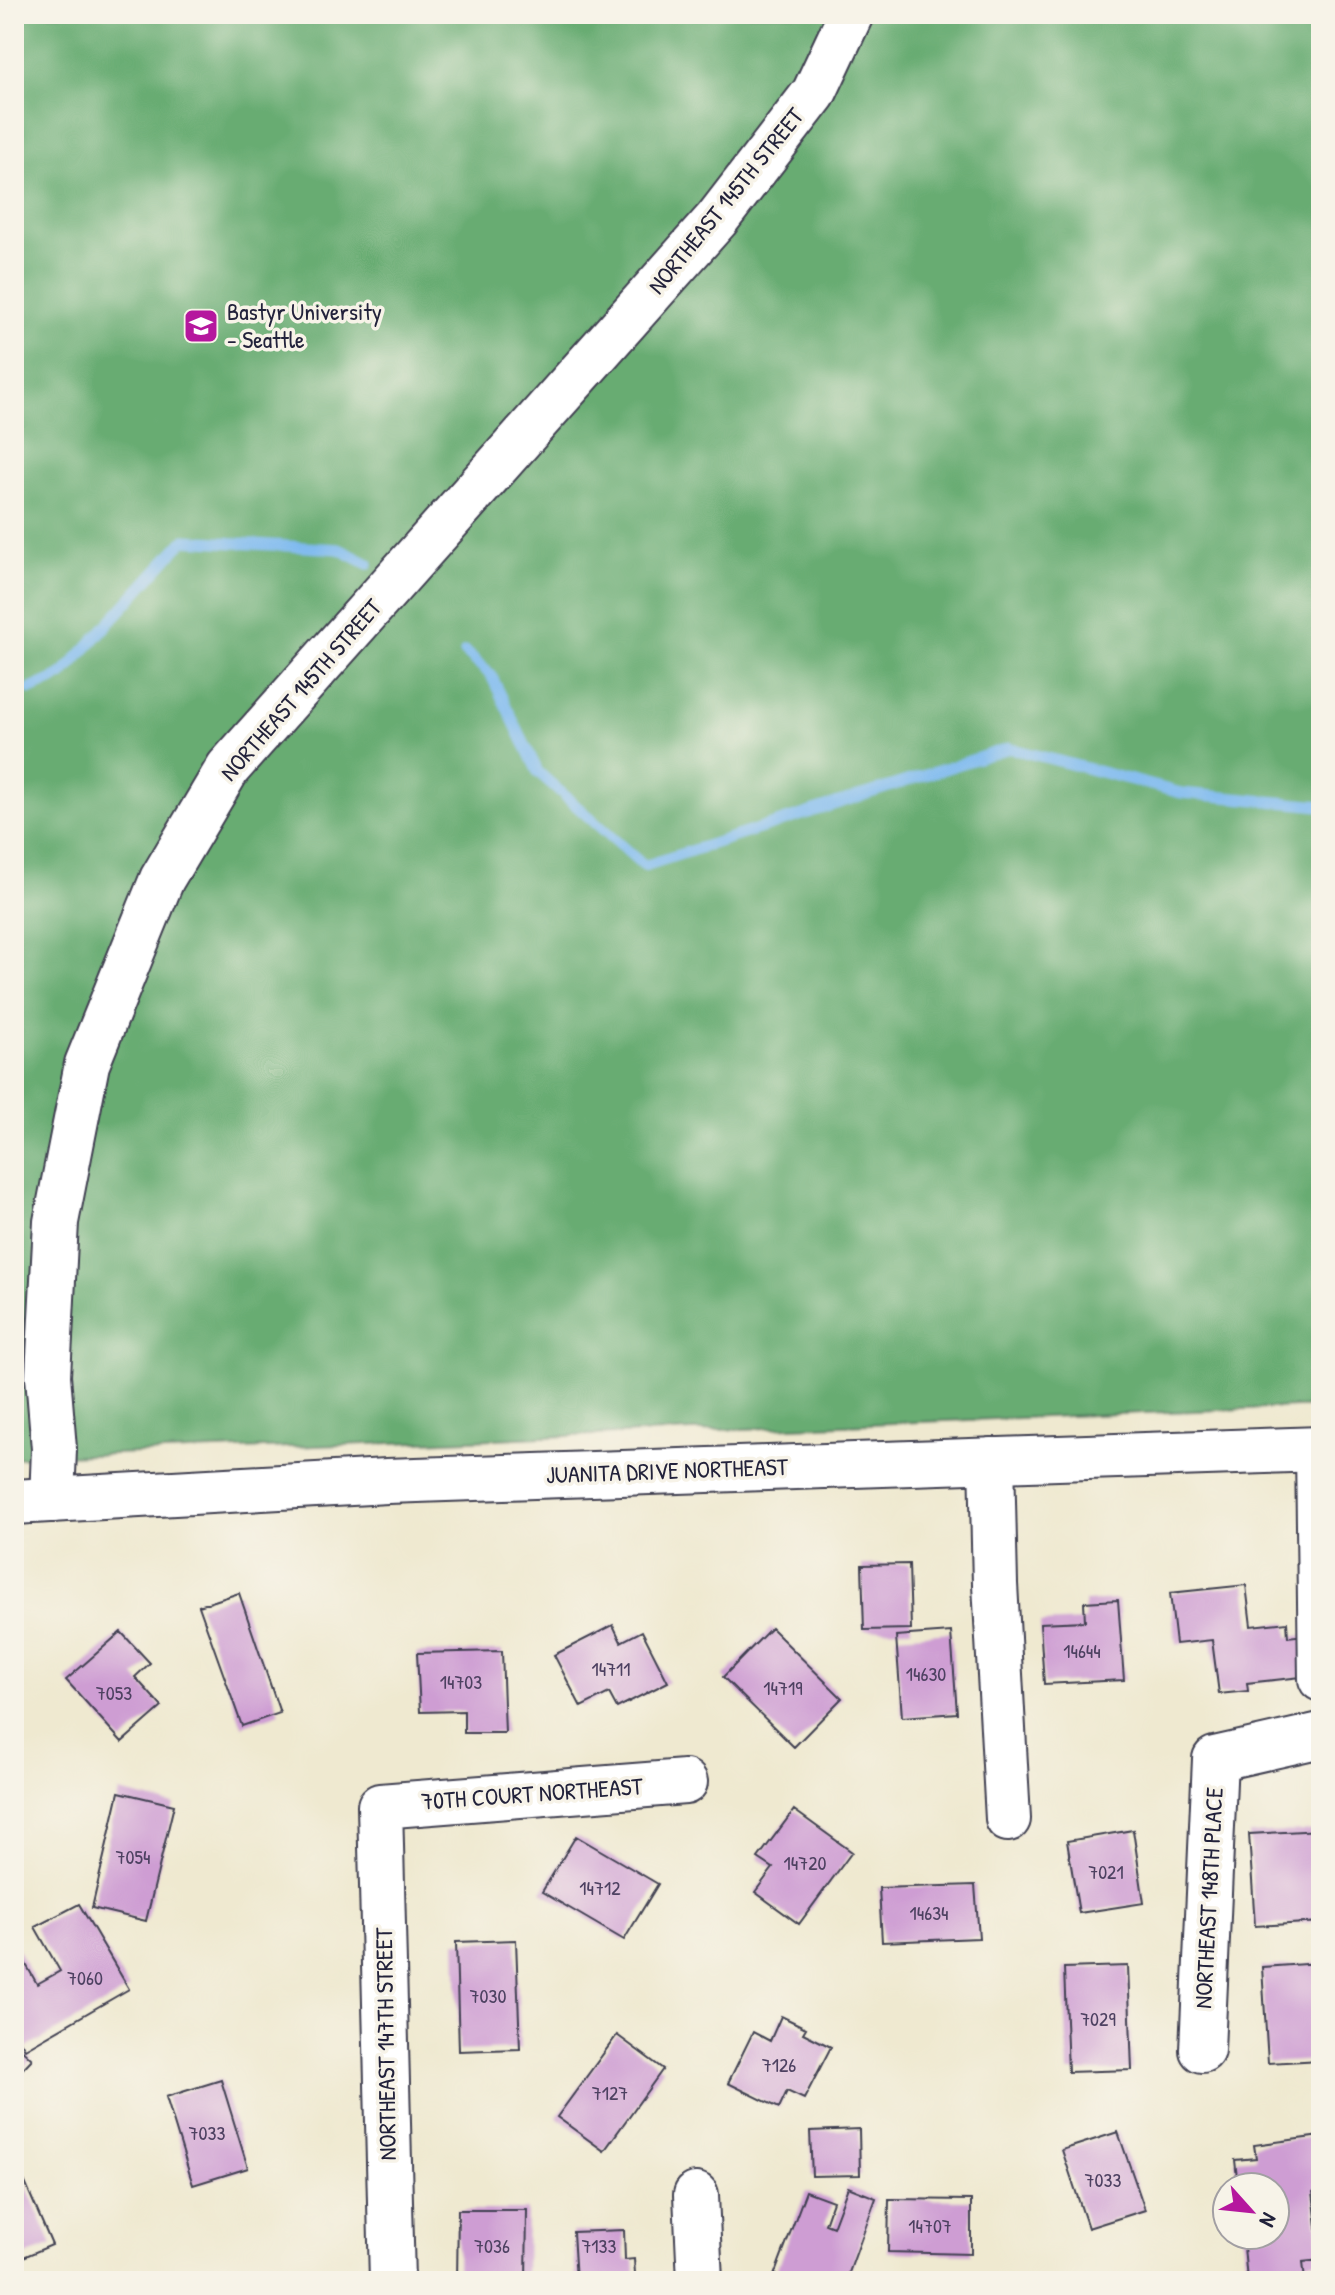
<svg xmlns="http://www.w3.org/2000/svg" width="1335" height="2295" font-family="'Patrick Hand',sans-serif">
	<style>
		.forest { fill: #67ac72; stroke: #446756; stroke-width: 2 }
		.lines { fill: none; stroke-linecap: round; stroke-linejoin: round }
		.stream { stroke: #7db9ef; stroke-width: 11 }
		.building { fill: #ce9dd3 }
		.minor-casing { stroke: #414051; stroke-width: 48 }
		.major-casing { stroke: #414051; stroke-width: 48 }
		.minor { stroke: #fff; stroke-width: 44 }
		.major { stroke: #fff; stroke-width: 44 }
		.labels { text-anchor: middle; stroke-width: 7; stroke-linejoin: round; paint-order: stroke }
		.number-label { font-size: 20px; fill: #4d4161 }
		.street-label { font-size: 24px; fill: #22223b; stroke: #f7f3e8 }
		.poi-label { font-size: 24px; fill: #22223b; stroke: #f7f3e8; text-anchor: start }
	</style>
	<rect width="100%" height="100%" fill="#f7f3e8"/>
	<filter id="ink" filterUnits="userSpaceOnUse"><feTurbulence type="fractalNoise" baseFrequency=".0125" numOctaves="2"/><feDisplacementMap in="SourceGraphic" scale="16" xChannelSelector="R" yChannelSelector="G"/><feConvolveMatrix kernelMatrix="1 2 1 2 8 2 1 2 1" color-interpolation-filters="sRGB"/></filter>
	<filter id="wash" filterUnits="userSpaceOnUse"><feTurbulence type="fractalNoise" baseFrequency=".006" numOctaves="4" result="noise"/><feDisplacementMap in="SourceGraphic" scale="32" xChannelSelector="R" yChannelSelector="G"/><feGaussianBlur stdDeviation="1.8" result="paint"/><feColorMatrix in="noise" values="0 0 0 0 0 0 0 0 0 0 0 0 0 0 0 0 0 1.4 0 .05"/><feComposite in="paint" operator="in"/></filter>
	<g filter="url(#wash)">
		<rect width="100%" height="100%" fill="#efe9d0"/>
		<path class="forest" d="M14 14H1321V1406L14 1458Z"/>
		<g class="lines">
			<path class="stream" d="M465 652 491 675 538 772 644 866 1009 748 1181 793 1321 806
				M31 689 62 675 184 540 339 549 368 564"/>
		</g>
		<g id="blocks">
			<path class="building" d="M909 1564 911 1629 864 1630 862 1565Z
				M1246 1585 1251 1626 1287 1622 1288 1637 1305 1635 1310 1676 1247 1683 1248 1691 1219 1694 1212 1640 1176 1644 1170 1593Z
				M239 1593 280 1713 242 1726 199 1606Z
				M1118 1600 1124 1680 1044 1684 1040 1623 1085 1621 1084 1602Z
				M613 1625 621 1642 642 1631 668 1682 617 1708 609 1693 581 1707 554 1655Z
				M771 1628 842 1698 794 1747 723 1677Z
				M121 1632 150 1663 135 1677 162 1707 122 1742 66 1680Z
				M951 1632 957 1713 902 1717 896 1636Z
				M502 1651 505 1733H464V1711L420 1712 417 1653Z
				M119 1792 174 1805 146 1921 92 1908Z
				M794 1810 852 1852 799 1924 755 1892 773 1868 758 1858Z
				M1133 1830 1144 1903 1079 1913 1067 1841Z
				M1321 1830V1922L1255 1926 1249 1834Z
				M576 1836 658 1884 624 1940 542 1892Z
				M975 1885 979 1938 882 1942 879 1888Z
				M79 1904 129 1989 25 2049 14 2031V1943L37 1984 60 1971 35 1927Z
				M516 1940 520 2049 459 2051 456 1942Z
				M1320 1963 1321 2060 1268 2063 1262 1967Z
				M1128 1966 1132 2070 1068 2072 1064 1968Z
				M781 2016 806 2028 803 2033 831 2047 804 2099 787 2091 779 2108 728 2083 753 2032 770 2041Z
				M617 2035 663 2069 604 2151 557 2117Z
				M14 2042 32 2059 14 2078Z
				M221 2080 248 2168 193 2185 166 2097Z
				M859 2129 860 2175 812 2176 810 2131Z
				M1118 2132 1145 2210 1088 2228 1062 2150Z
				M1321 2136V2191L1313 2192 1321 2260 1303 2262 1305 2281H1247L1243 2235H1275V2187H1238L1235 2160 1256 2158 1254 2145Z
				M14 2157 52 2245 14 2261Z
				M848 2187 876 2198 846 2281H772L806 2191 833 2201 825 2224 833 2227Z
				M889 2199 971 2200V2254L888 2252Z
				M458 2210H527L526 2281H457Z
				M624 2230 625 2260 634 2259 635 2274H652V2281H576L573 2232Z"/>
		</g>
	</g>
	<g filter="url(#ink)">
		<use href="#blocks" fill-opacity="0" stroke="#414051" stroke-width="2"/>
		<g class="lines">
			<defs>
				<path id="minor" d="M1318 1449 1321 1679
					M992 1460 995 1584 1008 1819
					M52 1500 54 1449 48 1376 56 1222 87 1064 162 879 228 768 717 219 814 93 851 14
					M1202 2050 1215 1759 1321 1735
					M696 2195 700 2281
					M392 2281 380 1806 685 1782"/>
				<path id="major" d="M14 1502 387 1481 1321 1449"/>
			</defs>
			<use href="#minor" class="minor-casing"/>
			<use href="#major" class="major-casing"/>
			<use href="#minor" class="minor"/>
			<use href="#major" class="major"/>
		</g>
	</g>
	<defs>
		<symbol id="university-square" viewBox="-11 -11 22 22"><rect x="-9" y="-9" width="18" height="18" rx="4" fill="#b5179e" stroke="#f7f3e8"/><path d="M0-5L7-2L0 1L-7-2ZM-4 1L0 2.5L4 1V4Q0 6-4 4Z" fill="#fff"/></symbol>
	</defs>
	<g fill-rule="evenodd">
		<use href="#university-square" x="181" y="306" width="40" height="40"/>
	</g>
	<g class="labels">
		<g class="number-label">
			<text x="1082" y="1658">14644</text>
			<text x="611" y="1676">14711</text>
			<text x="926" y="1681">14630</text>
			<text x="461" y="1689">14703</text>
			<text x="783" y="1695">14719</text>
			<text x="114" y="1700">7053</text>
			<text x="133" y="1864">7054</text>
			<text x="805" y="1870">14720</text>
			<text x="1106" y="1879">7021</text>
			<text x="600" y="1895">14712</text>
			<text x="929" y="1920">14634</text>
			<text x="85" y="1985">7060</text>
			<text x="488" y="2003">7030</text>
			<text x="1098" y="2026">7029</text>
			<text x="779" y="2072">7126</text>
			<text x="610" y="2100">7127</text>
			<text x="207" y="2140">7033</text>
			<text x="1103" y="2187">7033</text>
			<text x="930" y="2233">14707</text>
			<text x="492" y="2253">7036</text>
			<text x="599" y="2253">7133</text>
		</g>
		<g class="street-label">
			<text transform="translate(726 201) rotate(-51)" y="8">NORTHEAST 145TH STREET</text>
			<text transform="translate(301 690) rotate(-49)" y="8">NORTHEAST 145TH STREET</text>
			<text transform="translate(667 1471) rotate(-2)" y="8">JUANITA DRIVE NORTHEAST</text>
			<text transform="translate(532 1794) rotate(-4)" y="8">70TH COURT NORTHEAST</text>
			<text transform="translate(1209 1898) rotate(-87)" y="8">NORTHEAST 148TH PLACE</text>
			<text transform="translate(386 2044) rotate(-91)" y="8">NORTHEAST 147TH STREET</text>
		</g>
		<g class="poi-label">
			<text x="227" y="320">Bastyr University<tspan x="227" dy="28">- Seattle</tspan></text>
		</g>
	</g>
	<rect width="1335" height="2295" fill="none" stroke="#f7f3e8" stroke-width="48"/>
	<g transform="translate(1251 2211) rotate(117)"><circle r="38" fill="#f7f3e8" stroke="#a29fa3" stroke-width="2"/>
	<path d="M0-6L14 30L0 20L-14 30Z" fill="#b5179e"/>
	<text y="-12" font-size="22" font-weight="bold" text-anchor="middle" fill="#22223b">N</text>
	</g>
</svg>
